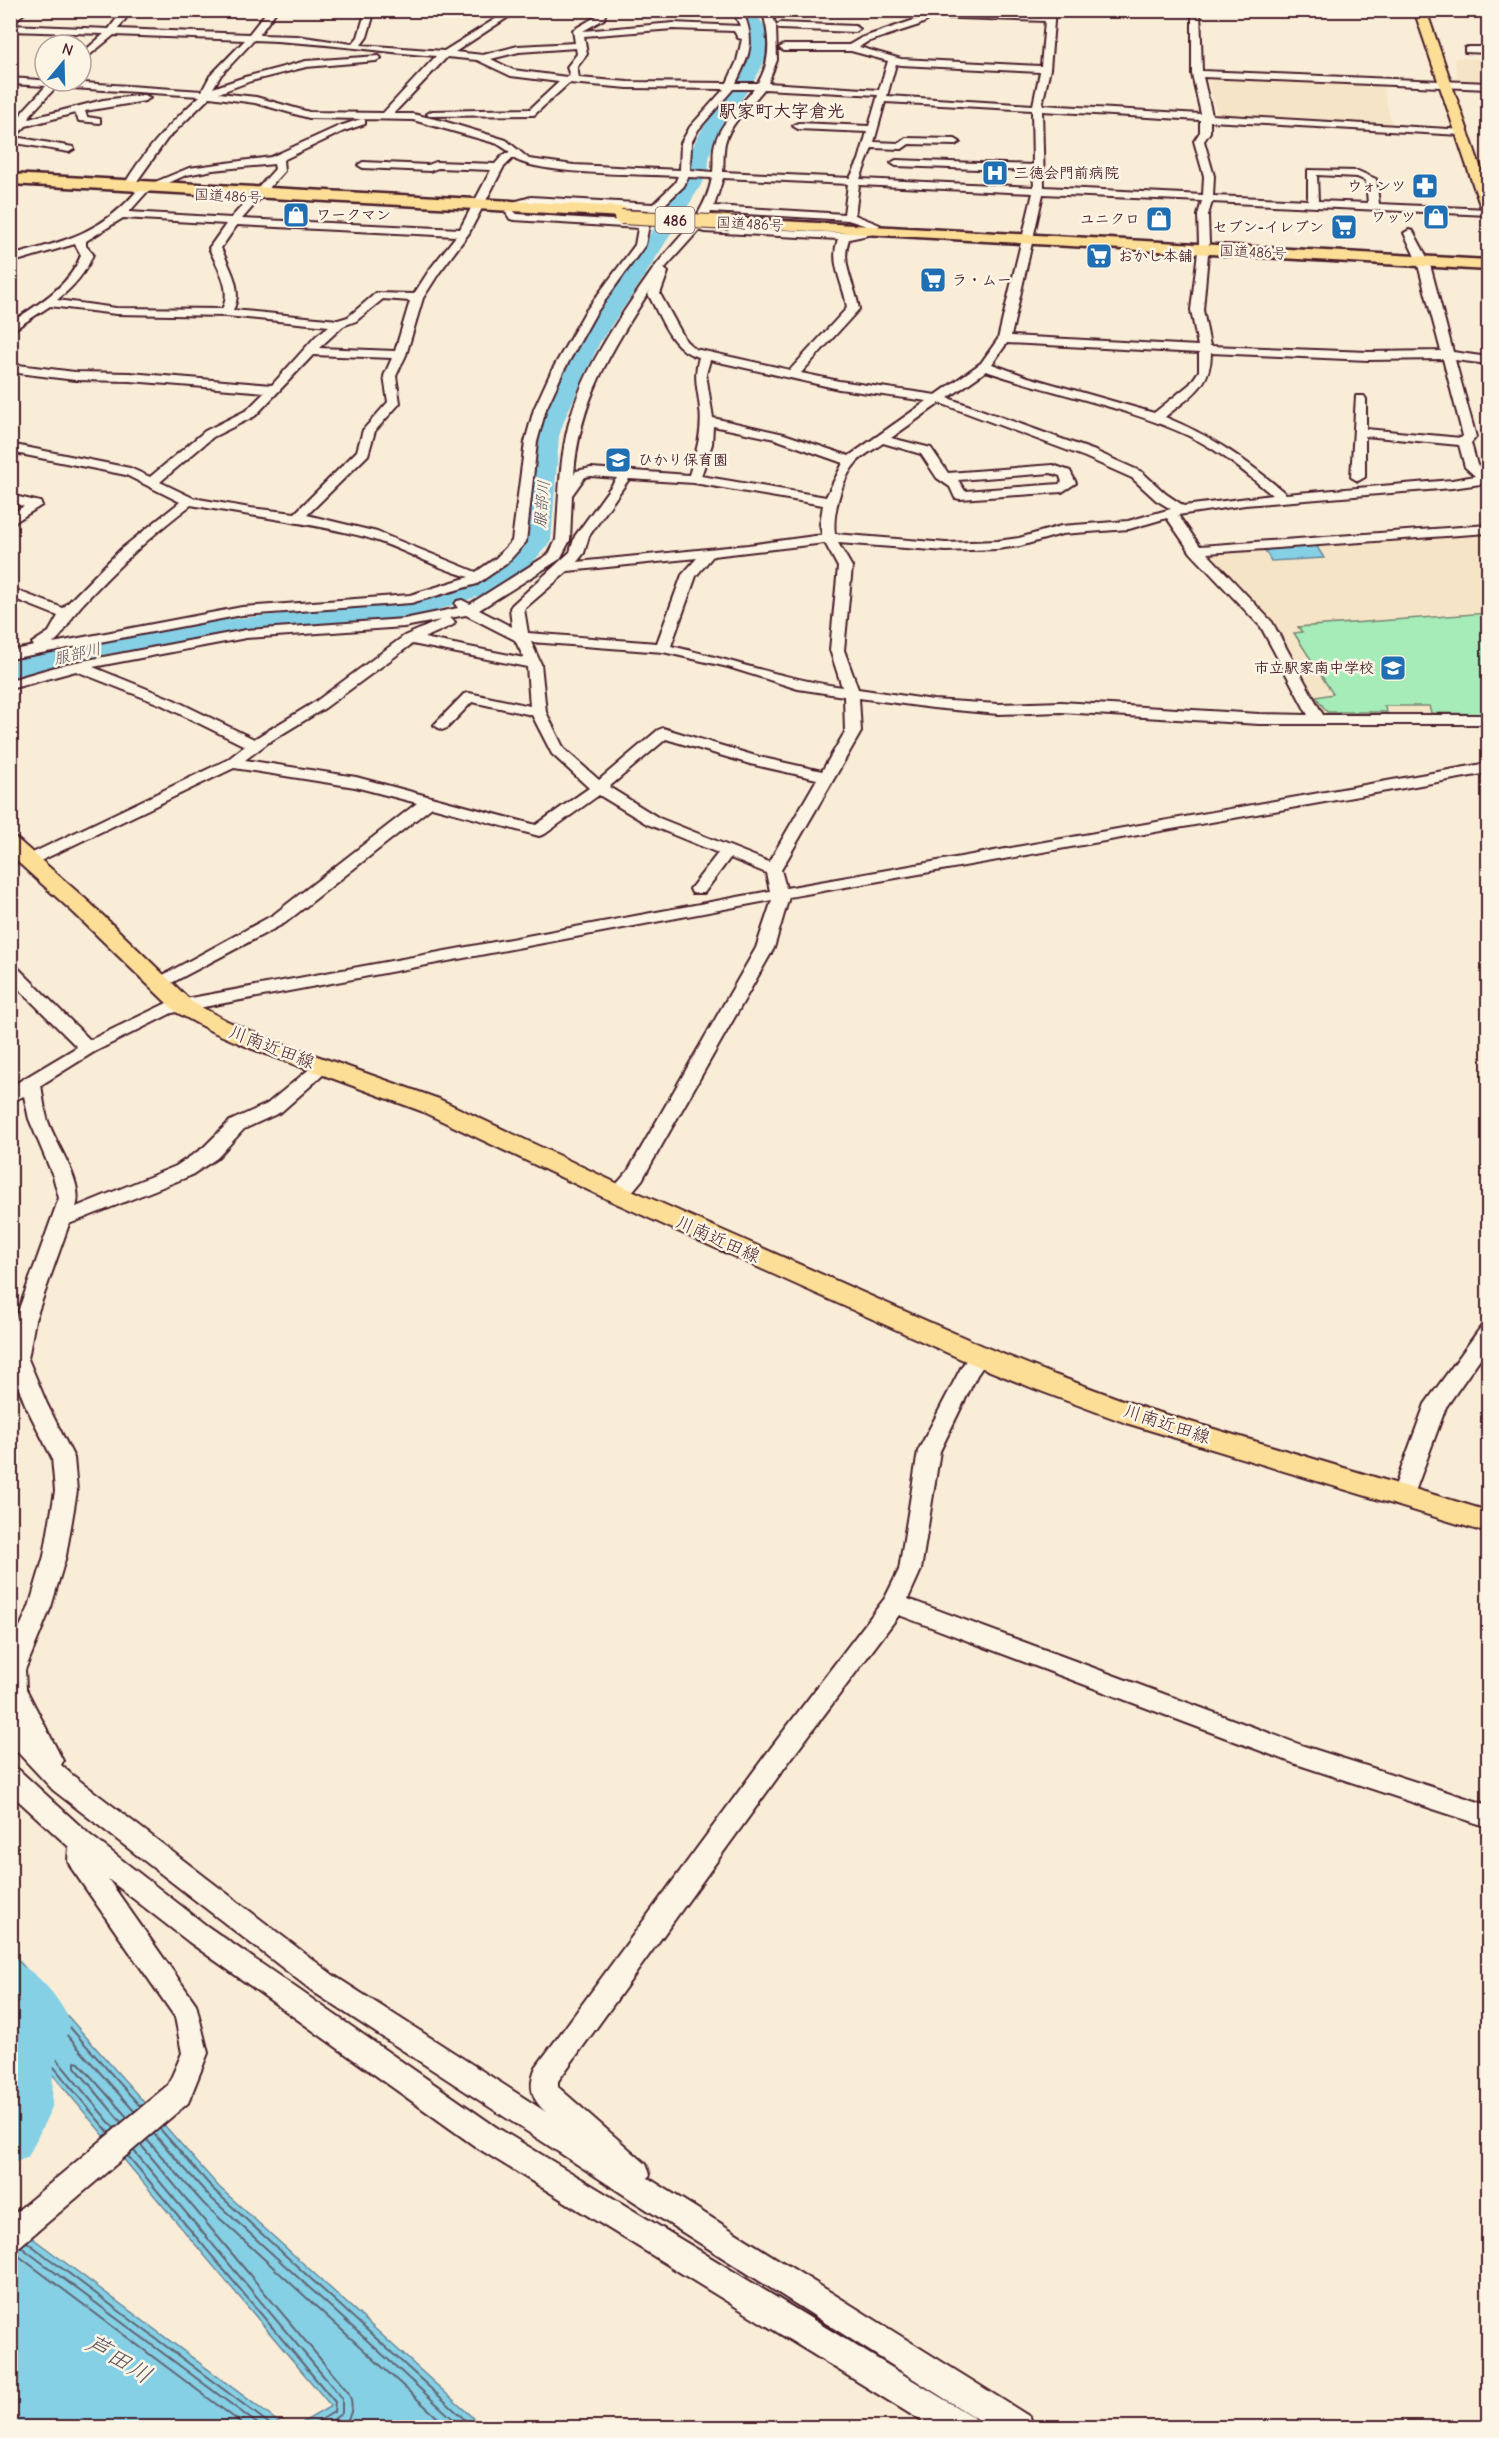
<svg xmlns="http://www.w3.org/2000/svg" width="1499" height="2438" font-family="'Comic Neue','Klee One',sans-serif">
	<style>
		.built { fill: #f6e4c6 }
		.green { fill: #a5ecb9; stroke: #788672; stroke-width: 1.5 }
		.water { fill: #85d0e5; stroke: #6d899b; stroke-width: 1.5 }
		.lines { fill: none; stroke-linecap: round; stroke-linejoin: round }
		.shore { stroke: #626675; stroke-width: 2 }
		.river { fill: #85d0e5; fill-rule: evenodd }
		.minor-casing { stroke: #4a1f2b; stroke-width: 4 }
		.major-casing { stroke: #4a1f2b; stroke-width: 4 }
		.highway-casing { stroke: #4a1f2b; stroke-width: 5 }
		.minor { fill: #fcf5e5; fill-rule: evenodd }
		.major { fill: #fcde96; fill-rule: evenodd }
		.highway { fill: #fcde96; fill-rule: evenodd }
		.highway-bridge-casing { stroke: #4a1f2b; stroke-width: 16; stroke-linecap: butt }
		.highway-bridge { stroke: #fcde96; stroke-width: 14 }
		.labels { text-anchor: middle; stroke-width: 5; stroke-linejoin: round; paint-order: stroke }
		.far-poi-label { font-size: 15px; font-weight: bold; fill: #4a1f2b; stroke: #fcf5e5; text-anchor: start }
		.far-street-label { font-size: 15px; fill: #4a1f2b; stroke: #fcf5e5 }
		.shield { fill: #fcf5e5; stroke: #7f5f63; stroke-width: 1.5 }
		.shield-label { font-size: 16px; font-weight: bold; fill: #4a1f2b }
		.far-water-label { font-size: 16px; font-style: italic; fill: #5c5463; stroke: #fcf5e5 }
		.far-quarter-label { font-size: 18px; font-weight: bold; fill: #4a1f2b; stroke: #fcf5e5 }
		.street-label { font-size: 18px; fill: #4a1f2b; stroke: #fcf5e5 }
		.near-water-label { font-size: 24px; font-style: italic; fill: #5c5463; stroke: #fcf5e5 }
	</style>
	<rect width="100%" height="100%" fill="#f9edd7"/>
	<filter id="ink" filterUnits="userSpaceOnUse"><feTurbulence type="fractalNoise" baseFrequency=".0167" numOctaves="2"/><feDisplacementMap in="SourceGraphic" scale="12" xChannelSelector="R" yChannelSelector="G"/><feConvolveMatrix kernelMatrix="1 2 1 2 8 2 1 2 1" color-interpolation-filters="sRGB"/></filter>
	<g filter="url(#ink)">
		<path class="built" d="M1454 58 1488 59V84L1458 82Z
			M1206 76 1382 82 1392 126 1319 119 1216 114V106Z
			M1488 532V716L1324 714 1270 622 1207 553 1208 550Z"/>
		<path class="green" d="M1488 613V714L1431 713 1429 706H1384L1387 712H1327L1316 697 1333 694 1294 633 1302 632 1298 627Z"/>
		<path class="water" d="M1316 545 1324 558 1271 561 1264 549Z
			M10 1951 219 2187 483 2427H295L331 2406 11 2025Z
			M11 2222 285 2427H11Z"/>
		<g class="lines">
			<path class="shore" d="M10 1960 140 2106
				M10 1971 134 2111
				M10 2014 23 2019 114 2128
				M10 2022 18 2024 109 2133
				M121 2122 75 2067V2062L79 2063 127 2117
				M160 2129 215 2191 474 2428
				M154 2134 210 2197 463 2428
				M147 2140 204 2204 449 2428
				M141 2145 348 2392C355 2406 352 2418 340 2428
				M134 2151 342 2398V2413L322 2428
				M128 2156 335 2402 334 2412 307 2428
				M27 2242 275 2428
				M21 2247 263 2428
				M12 2251 248 2428"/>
			<path class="river" d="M736 10H753C758 17 766 26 767 34 776 80 702 126 709 172L641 282 600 342 565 418 559 436 551 541 528 568 482 595 418 617 213 637 77 659 10 679V662L73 644 213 621 414 601 464 585 510 558 526 540 535 436 541 418 578 342 621 281 689 172C684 126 759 80 751 34 749 25 741 18 736 10Z
				M10 1960C37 1970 60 1998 71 2024L53 2069 52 2107 28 2157 10 2164V2052L20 2029 10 2018Z"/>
			<defs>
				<path id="minor" d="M18 10H28L10 25V17Z
					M123 10H132L118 29 249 34 268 10H277L259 35 297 36 352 44 358 37 366 10H375L367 37 361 45 444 51 500 16 460 10H519L455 52 483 55 518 46 575 43 573 30 597 16V10H606L604 19 583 31 673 23 740 26 733 10H742C756 41 750 54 736 83H758C772 60 770 35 762 10H771L776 26 780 23 855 26 860 29 855 32 780 29 776 26 777 60 768 83 879 90 888 61 851 51H784L779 48 784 45H849L861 38 920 18V16L903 10 1046 16V10H1055L1050 69 1042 105 1201 114 1192 74V10H1200L1202 71 1488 83V89L1203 77 1212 115 1465 130 1466 132 1461 135 1210 121V132L1204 141 1214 176 1213 196 1308 200V170L1358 171 1376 179 1379 204 1488 209V215L1212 202 1208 215 1209 243 1203 310 1210 346 1368 352 1441 351 1417 261 1404 233 1409 230 1413 231 1429 261 1453 352 1488 357V364L1455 360 1476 437 1471 443 1477 465 1488 473V483L1452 488 1245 505 1178 515 1200 546 1488 525V533L1207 553 1272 622 1323 715H1488V724H1259L1061 712 998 714 933 708 859 698 861 732 781 870 786 888 1488 763V773L789 897 774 948 642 1180C633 1190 626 1203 611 1199L608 1194 628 1171 756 948 772 900 172 1013 94 1052 41 1085C43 1096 44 1108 47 1118 54 1143 85 1182 76 1207L176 1166 203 1148 230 1121 267 1104 318 1062H330L333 1066 281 1112 244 1129 217 1158 190 1176 69 1224 35 1320 28 1359 47 1404 74 1458 77 1491 66 1556 51 1607 25 1670 26 1689 63 1761 61 1765 71 1774 333 1975 546 2112C531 2099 528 2085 536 2067L767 1753 885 1598 899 1570 918 1451 962 1366 973 1351 980 1348 987 1351 990 1356 977 1375 940 1451 921 1570 908 1599 1304 1746 1488 1805V1827L1293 1763 899 1615 785 1767 558 2081V2087L646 2164 650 2174 648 2178 1030 2417 1034 2428H991L635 2202 315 1993 53 1790 10 1744V1717L17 1719 10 1706V1649L29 1607 44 1556 55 1491 52 1458 25 1404 10 1366V1343L15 1320 59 1198 53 1176 29 1119 24 1096 10 1102V1087L77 1047 10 980V965L16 966 90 1040 169 1002 770 891 766 873 730 858 704 893H692L690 889 718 853 647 824 599 795 545 834 539 836 432 807 285 923 160 989 154 988 151 984 154 980 273 915 417 803 355 787 234 768 36 863H24L22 860 24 857 227 760 245 746 162 705 76 671 10 689V680L66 664 246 630 404 619 458 608 455 604 457 601 462 600 470 604 549 554 556 540C559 502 559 464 568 427 581 372 617 321 649 275 673 239 703 223 712 178L688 177 684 186 660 209 649 225 645 245 596 313 563 372 546 409 537 442 526 542 506 564 477 584 411 603 242 615 10 659V651L34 646 32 643 49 632 58 616 10 597V588L63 608 121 549 180 502 126 475 10 452V444L130 468 150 477 205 431 247 410 265 392 130 381 75 380 10 372V364L75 372 130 373 272 385 316 336 329 326 226 316 116 314 50 306 10 332V323C37 305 70 286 81 255L75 244 10 263V256C61 242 100 234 136 192L124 185C144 151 170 123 200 96L56 87 31 114 29 119 103 100 145 95 150 98 145 101 85 111 87 117 100 119V123L79 121 75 113 26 126 15 137 73 147 74 149 69 152 10 142V130L17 123 23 111 46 86 10 84V78L202 91 210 76 245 40 114 35 81 62V54L104 34 10 31V25L109 29ZM928 17 1045 21 1041 66 901 59 859 47 867 42 919 25 927 21ZM673 29 734 31 738 38 742 39 737 61 727 83 628 82 579 78 577 67 587 54 584 36ZM254 40C315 42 375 51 436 56L383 113 309 112 256 97 219 93 251 81 306 67 376 61 381 58 379 56 306 61 245 77 213 88 221 75ZM576 48 577 54 567 67 570 76 567 77 513 70 491 59 519 52ZM447 57 477 60 511 76 559 82 530 109 432 111 427 114 429 116 534 115 569 83 628 88 724 89 690 127 681 143 680 170 574 165 529 159 506 140 443 121 413 114H393ZM896 64 901 65 1040 72 1033 105 887 96ZM733 89H754C740 107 718 124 714 148 713 155 714 164 713 172L690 170 691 143 698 130ZM764 89 878 95 869 126 798 123 793 126 798 129 867 132 859 160 850 178 723 172C724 163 723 153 725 143 731 121 751 106 764 89ZM210 97 255 103 309 118 413 120 498 144 510 152 503 155 495 164 436 162 428 165 363 162 358 165 363 168 430 171 438 168 491 170 460 229 242 219 284 171 283 160 344 131 365 124V120L361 119 337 127 271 157 189 168 143 187 135 184 167 139ZM885 102 1032 110 1033 165 896 160 891 163 896 166 1033 171 1034 187 860 179 872 148 902 149 909 144 955 145 960 142 955 139 906 138 899 143 874 142ZM1042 111 1200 120V132L1194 141 1204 176 1203 195 1044 187ZM513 158C537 175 644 174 678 176L675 183 653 204 531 197 503 205 508 208 531 203 649 210 641 222 517 214 510 208 505 211 510 219 514 220 638 228 635 245 585 312 551 372 534 409 525 442 512 541 496 558 476 572 377 532 307 515 368 455 375 431 400 403 396 376 406 355 423 298 439 273 469 233 503 168ZM274 164 275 169 231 218 129 212 146 193 186 175 213 170ZM1317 175 1357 177 1366 181 1368 203 1318 201ZM723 178 848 184 844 214 714 206ZM859 185 1033 193 998 339 981 363 936 395 839 381 801 373 859 309C855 283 840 265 849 239L878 233 879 231 876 228 880 225 855 215ZM1043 194 1202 201 1198 215 1199 243 1191 310 1198 346 1011 336ZM711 212 848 220 873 228 844 233 702 226ZM123 218 226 224 209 248C217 267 233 289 222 309L116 308 57 300C73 287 86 273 93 254L86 246V241ZM237 225 456 236 430 269 414 294 376 293 348 317 338 320 233 310C244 290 229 267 221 248ZM699 230 704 232 838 239C829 265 844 283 847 308L790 370 695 349 686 341 660 294 668 272 664 269ZM650 290 648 294C661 317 671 351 699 357 693 378 698 388 700 409 703 432 696 453 689 475L591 468 576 471 574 475C579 401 611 351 650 290ZM383 299 410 301 395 351 319 348 343 326 356 321ZM1007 343 1199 353V371L1190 384 1154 413 1028 377 992 364ZM1211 353 1368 360 1443 359 1463 436 1461 438 1366 429V399L1364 396H1356L1351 477 1358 481 1365 477V436L1459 445 1465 467 1475 476 1452 480 1286 494C1248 461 1212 436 1165 417 1189 397 1211 387 1211 353ZM313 355 392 358 384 376 388 402 363 430 357 451 295 513 250 508 193 498 160 482 213 437 255 416ZM710 360 839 389 927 401 849 456 784 434 713 418 706 374ZM986 371C1053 394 1125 406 1189 436 1219 450 1246 473 1272 495L1184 506 1166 494 1142 472 1095 451 948 398ZM940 403 1085 457 1132 478 1156 500 1171 509 1128 521 1061 526 1019 538 997 541 946 543 835 534C832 514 842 478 856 463 863 455 875 449 883 443L921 454 937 478 950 487 955 498 960 499 1062 492 1076 483 1070 471 1053 465 948 473 931 448 891 438ZM713 426 775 439 843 463 826 497 701 476 712 444ZM1051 473 1060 476 1062 482 1059 484 965 491 958 480ZM591 476 617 478 575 536 570 552 512 605 510 608 512 627 479 610 560 559 570 540 572 495 585 477ZM629 479 694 483 823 505 820 524 822 535 748 545 577 562 584 553 589 536ZM191 505C250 516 308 522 365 537 400 547 433 567 469 577L410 595 242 607 53 643C66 634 70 617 81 606 115 569 151 535 191 505ZM1167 518 1191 553 1261 627 1308 715 1259 714 1061 702 998 704 933 700 858 689 844 650 852 567 838 543 946 551 997 549 1020 546 1062 534 1129 529ZM825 543 838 567 830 650 842 687C784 679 728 659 671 646L696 576 713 556ZM697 558 682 575 657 643 528 633 524 609 568 571ZM466 615 515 640 524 658 424 638 453 625 455 622 449 618ZM441 620 404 636 315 702 254 739 172 699 93 667 246 638 404 627ZM531 642 663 652 728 667 798 689 844 696 845 732 822 771 759 757 663 728 658 730 599 780 564 749 546 712 541 664ZM412 644 527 667 530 706 469 693 464 694 434 725 442 730 447 728 472 702 532 715 552 754 589 788 536 825 356 777 245 760 269 742 325 708ZM666 739 750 764 817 779 769 862 659 818 609 787Z
					M1468 47H1488V53L1465 52V48Z
					M10 495 40 502 42 505 10 525V515L24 506 10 503Z
					M1488 1325V1347L1446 1407 1413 1497 1410 1503 1402 1506 1394 1503 1391 1497 1425 1404 1481 1327Z
					M10 1767 19 1770 90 1835 207 1926 496 2127 973 2417 977 2428H933L476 2147 189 1942 108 1879 196 2004 208 2053 188 2103 20 2246 10 2250V2217L168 2085 182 2053 175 2017 72 1869 68 1861 69 1847 10 1793Z"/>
				<path id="major" d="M1414 10H1426L1488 189V212L1481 208Z
					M10 837 17 839 90 903 192 1002 227 1021 266 1038 439 1099 627 1188 990 1349 1055 1375 1144 1408 1488 1511V1533L1126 1423 1035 1389 970 1363 609 1200 421 1111 250 1048 211 1031 176 1012 74 913 10 855Z"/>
				<path id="highway" d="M10 174 624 207 632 212 624 217 10 184Z
					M729 218 1488 260V270L723 226 721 223Z"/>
			</defs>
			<use href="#minor" class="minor-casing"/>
			<use href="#major" class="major-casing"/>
			<use href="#highway" class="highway-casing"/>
			<use href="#minor" class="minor"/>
			<use href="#major" class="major"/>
			<use href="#highway" class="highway"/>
			<defs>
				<path id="highway-bridge" d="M621 217 729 223"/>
			</defs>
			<use href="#highway-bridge" class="highway-bridge-casing"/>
			<use href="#highway-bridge" class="highway-bridge"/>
		</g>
	</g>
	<defs>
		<symbol id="hospital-square" viewBox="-11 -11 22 22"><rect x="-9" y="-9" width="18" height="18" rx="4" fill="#1f6fb2" stroke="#fcf5e5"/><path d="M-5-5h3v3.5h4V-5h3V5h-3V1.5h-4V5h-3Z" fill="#fff"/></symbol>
		<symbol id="pharmacy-square" viewBox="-11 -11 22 22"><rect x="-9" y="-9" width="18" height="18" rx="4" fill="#1f6fb2" stroke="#fcf5e5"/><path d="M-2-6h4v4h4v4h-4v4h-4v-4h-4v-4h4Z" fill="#fff"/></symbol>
		<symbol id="shop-square" viewBox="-11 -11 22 22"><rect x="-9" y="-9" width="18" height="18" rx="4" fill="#1f6fb2" stroke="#fcf5e5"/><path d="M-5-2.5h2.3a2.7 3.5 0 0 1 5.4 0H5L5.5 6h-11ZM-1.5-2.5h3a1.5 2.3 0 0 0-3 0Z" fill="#fff"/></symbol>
		<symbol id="supermarket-square" viewBox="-11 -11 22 22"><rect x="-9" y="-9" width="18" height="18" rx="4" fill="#1f6fb2" stroke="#fcf5e5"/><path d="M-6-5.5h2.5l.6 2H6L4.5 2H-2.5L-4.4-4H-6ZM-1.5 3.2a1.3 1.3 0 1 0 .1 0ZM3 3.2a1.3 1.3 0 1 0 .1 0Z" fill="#fff"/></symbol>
		<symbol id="school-square" viewBox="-11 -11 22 22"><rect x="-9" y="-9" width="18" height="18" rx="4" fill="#1f6fb2" stroke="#fcf5e5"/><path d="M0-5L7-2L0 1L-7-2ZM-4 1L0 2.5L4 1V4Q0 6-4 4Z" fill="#fff"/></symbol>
	</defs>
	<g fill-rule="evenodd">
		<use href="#hospital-square" x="980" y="158" width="30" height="30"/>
		<use href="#pharmacy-square" x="1410" y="171" width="30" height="30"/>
		<use href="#shop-square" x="281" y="200" width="30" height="30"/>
		<use href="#shop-square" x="1421" y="202" width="30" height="30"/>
		<use href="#shop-square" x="1144" y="204" width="30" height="30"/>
		<use href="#supermarket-square" x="1329" y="212" width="30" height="30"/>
		<use href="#supermarket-square" x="1084" y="241" width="30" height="30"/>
		<use href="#supermarket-square" x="918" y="265" width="30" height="30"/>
		<use href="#school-square" x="603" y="445" width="30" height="30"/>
		<use href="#school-square" x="1378" y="653" width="30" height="30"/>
	</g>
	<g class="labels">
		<g class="far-poi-label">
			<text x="1014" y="178">三徳会門前病院</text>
			<text x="1406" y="191" text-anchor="end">ウォンツ</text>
			<text x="316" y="220">ワークマン</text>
			<text x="1416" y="222" text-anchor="end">ワッツ</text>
			<text x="1140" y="224" text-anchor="end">ユニクロ</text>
			<text x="1324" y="232" text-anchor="end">セブン-イレブン</text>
			<text x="1118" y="261">おかし本舗</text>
			<text x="952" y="285">ラ・ムー</text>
			<text x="638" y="465">ひかり保育園</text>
			<text x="1374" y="673" text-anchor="end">市立駅家南中学校</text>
		</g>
		<g class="far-street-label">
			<text transform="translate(228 196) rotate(3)" y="5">国道486号</text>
			<text transform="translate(750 224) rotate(3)" y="5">国道486号</text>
			<text transform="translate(1253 252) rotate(3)" y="5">国道486号</text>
		</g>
		<rect class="shield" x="655.5" y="207" width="39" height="26" rx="4.5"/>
		<g class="shield-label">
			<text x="675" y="226">486</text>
		</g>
		<g class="far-water-label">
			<text transform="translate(541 504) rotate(-85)" y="6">服部川</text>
			<text transform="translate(77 653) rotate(-13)" y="6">服部川</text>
		</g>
		<g class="far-quarter-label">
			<text x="782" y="117">駅家町大字倉光</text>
		</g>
		<g class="street-label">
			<text transform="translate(272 1047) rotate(21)" y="6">川南近田線</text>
			<text transform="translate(718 1239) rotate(24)" y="6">川南近田線</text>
			<text transform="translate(1167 1424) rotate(18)" y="6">川南近田線</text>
		</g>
		<g class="near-water-label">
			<text transform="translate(119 2359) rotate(31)" y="8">芦田川</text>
		</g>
	</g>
	<rect width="1499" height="2438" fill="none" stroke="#fcf5e5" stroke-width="36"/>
	<rect x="18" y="18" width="1463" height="2402" fill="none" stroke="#4a1f2b" stroke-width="2" filter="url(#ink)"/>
	<g transform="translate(63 63) rotate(19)"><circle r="28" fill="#fcf5e5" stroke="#b59f9b" stroke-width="1.5"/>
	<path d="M0-4.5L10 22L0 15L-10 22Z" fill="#1f6fb2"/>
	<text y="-9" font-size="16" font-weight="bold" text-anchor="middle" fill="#4a1f2b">N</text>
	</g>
</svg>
